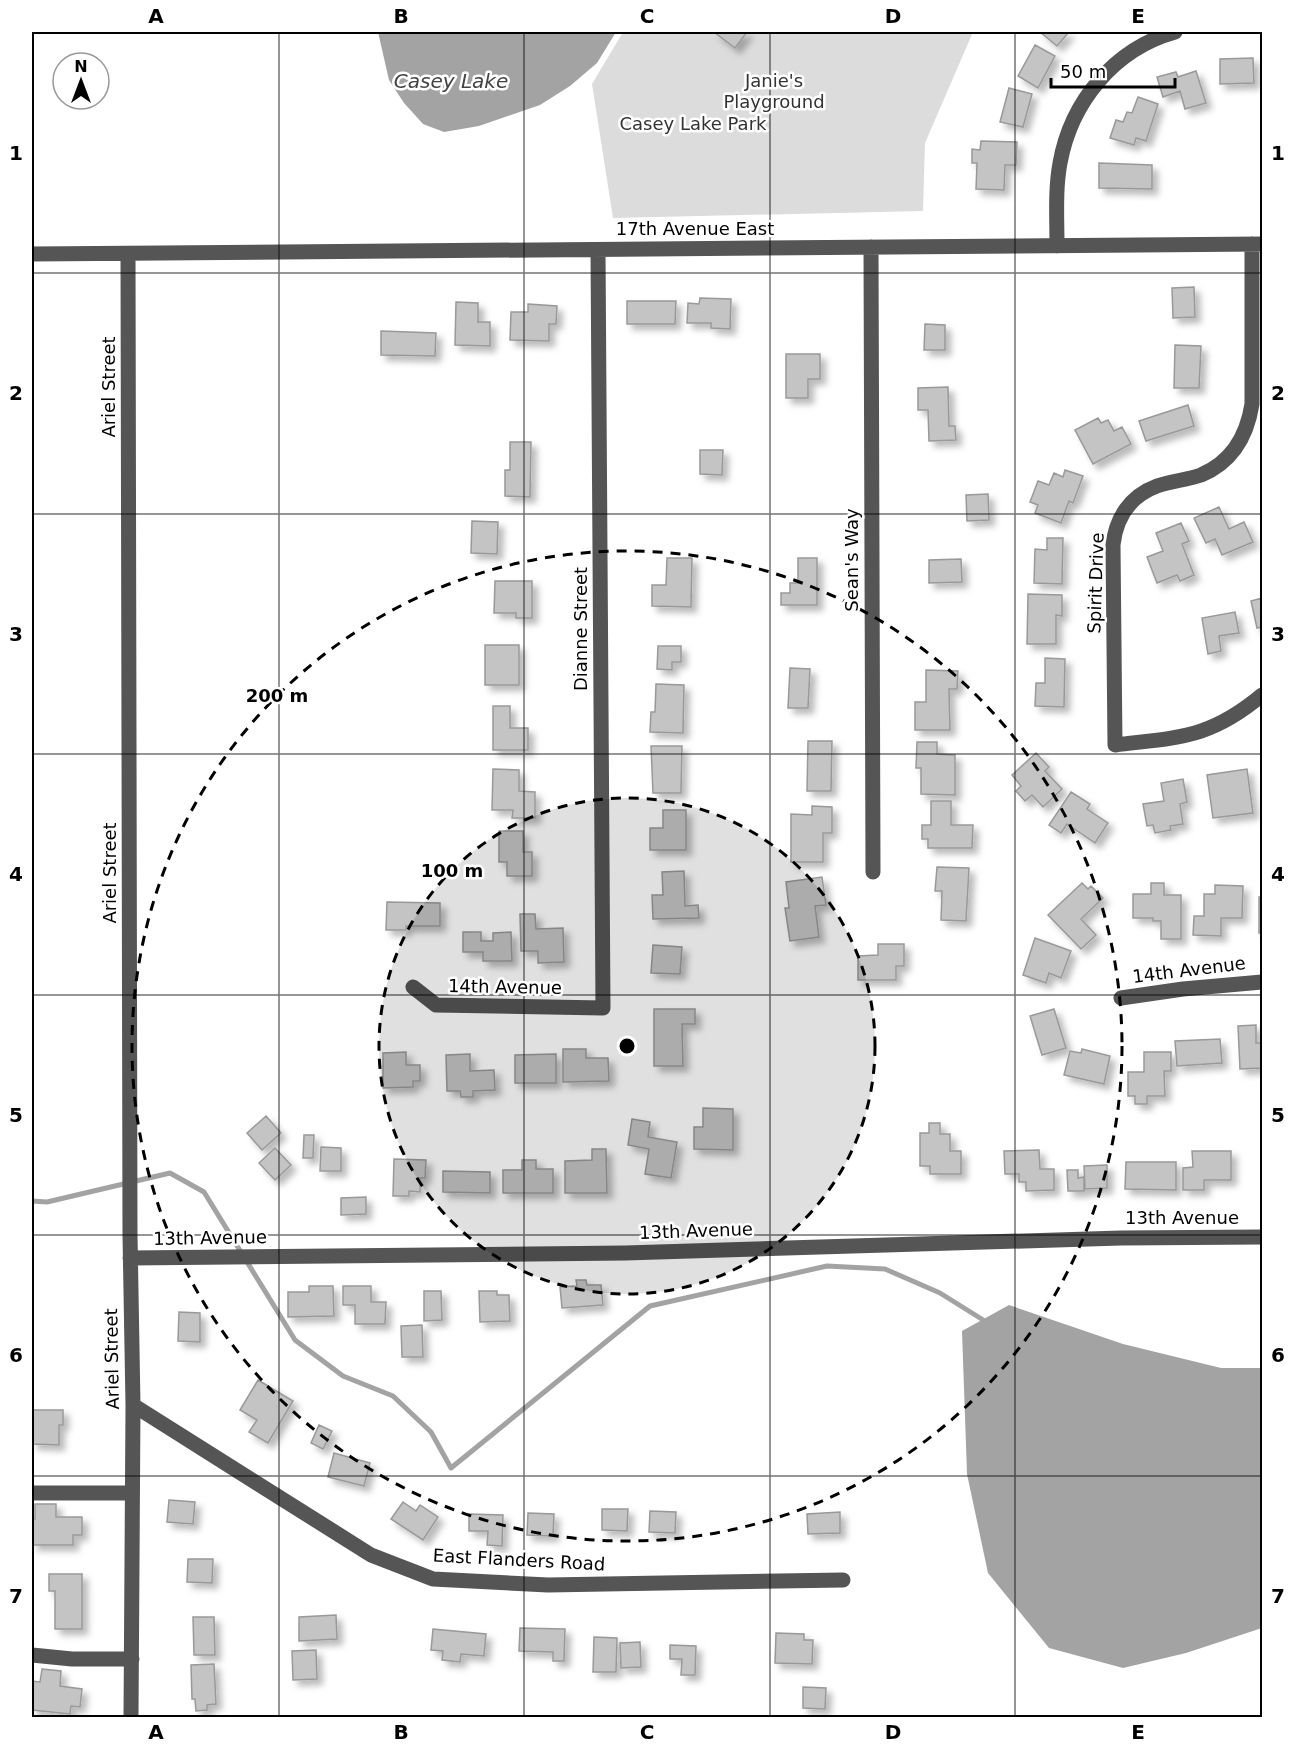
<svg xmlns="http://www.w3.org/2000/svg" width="1294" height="1749" font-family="'DejaVu Sans',sans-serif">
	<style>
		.green { fill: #dcdcdc }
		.water { fill: #a3a3a3 }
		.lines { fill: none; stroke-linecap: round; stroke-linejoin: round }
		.stream { stroke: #a3a3a3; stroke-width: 5 }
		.building { fill: #c4c4c4; stroke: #999; stroke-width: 1.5; filter: url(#shadow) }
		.minor { stroke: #555; stroke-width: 15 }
		.grid { fill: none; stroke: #000; stroke-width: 1.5; stroke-opacity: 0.55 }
		.ring { fill: none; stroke: #000; stroke-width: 3; stroke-dasharray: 10 8 }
		.labels { text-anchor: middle; stroke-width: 5; stroke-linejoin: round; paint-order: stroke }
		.park-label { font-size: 18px; fill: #333; stroke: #fff }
		.street-label { font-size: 18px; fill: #000; stroke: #fff }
		.water-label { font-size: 20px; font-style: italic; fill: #444; stroke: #fff }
		.centre { fill: #000; stroke: #fff; stroke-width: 3 }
		.ring-label { font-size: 18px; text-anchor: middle; font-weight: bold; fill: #000; stroke: #fff; stroke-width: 5; stroke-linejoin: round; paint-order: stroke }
		.neatline { fill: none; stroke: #000; stroke-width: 2 }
		.grid-label { font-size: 20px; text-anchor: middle; font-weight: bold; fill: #000 }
	</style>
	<defs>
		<filter id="shadow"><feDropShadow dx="5.5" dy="5.5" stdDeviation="3" flood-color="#0004"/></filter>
	</defs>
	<rect width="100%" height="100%" fill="#fff"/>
	<path class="green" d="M623 32H973L925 143 923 211 613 218 592 84Z"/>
	<path class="water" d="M378 32H616L597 63 570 86 540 105 479 126 444 132 423 124 404 103 389 80Z
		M1009 1305 1123 1344 1221 1368H1262V1628L1186 1653 1123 1668 1049 1648 988 1573 967 1474 962 1331Z"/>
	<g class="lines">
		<path class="stream" d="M32 1201 47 1202 170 1173 204 1192 295 1340 343 1376 393 1396 431 1432 451 1468 650 1306 827 1266 885 1269 940 1293 988 1323"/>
	</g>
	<path class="building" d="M714 32H747L735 48Z
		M1040 32H1069L1057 46Z
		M1035 45 1055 56 1038 88 1018 76Z
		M1253 58 1254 83 1220 84V59Z
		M1196 71 1206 103 1185 109 1180 91 1163 97 1157 77 1176 72 1178 77Z
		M1009 88 1032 94 1023 127 1000 122Z
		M1138 97 1158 104 1146 141 1136 138 1134 145 1110 138 1116 120 1123 122 1127 112 1132 113Z
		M981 141 1017 142 1016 165H1005L1004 190 976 189 977 163H972V149L980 150Z
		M1099 163 1152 165V189L1099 188Z
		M1194 287 1195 317 1173 318 1172 288Z
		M700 298 731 299 730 329 711 328V323H687L688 303 699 304Z
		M627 301H676L675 324H627Z
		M456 302 478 303V322H490V346L455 345Z
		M528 304 557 306 556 324H549V341L510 340 511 312H528Z
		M925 324 945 325V350H924Z
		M381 331 436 333 435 356 381 355Z
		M1175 345 1201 346 1199 388H1174Z
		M786 354H820V379H808V398H786Z
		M948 387 949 426H955L956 440 929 441 928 410H918V388Z
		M1188 405 1194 426 1146 441 1139 421Z
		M1098 418 1101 423 1108 420 1114 431 1122 427 1131 444 1093 464 1075 430Z
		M510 442H531L530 497 505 496V470H510Z
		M700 450H723L722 475 700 474Z
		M1065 470 1083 476 1073 503 1069 501 1061 523 1035 513 1038 505 1030 502 1038 481 1049 485 1054 473 1063 477Z
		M988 494 989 520 967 521 966 495Z
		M1219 507 1229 529 1244 522 1253 542 1222 555 1215 539 1206 543 1194 518Z
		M472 521 498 522 497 554 471 553Z
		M1181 523 1189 541 1182 544 1194 575 1180 581 1177 575 1157 583 1147 557 1163 551 1156 533Z
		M1047 538H1063L1062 584 1034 583 1035 549 1047 550Z
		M667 558H692L691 607 652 606V585H666Z
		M798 558H817V605H781V593H790V583H798Z
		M961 559 962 582 929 583V560Z
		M495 581H532V618H516V613H494Z
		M1028 594 1062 595V616L1056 615V644H1027Z
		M1262 598V627L1257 628 1251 601Z
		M1235 612 1239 633 1219 636 1221 651 1208 654 1202 618Z
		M485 645H519V685H485Z
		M658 646H681V662H672V670L657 669Z
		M1045 658 1065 659 1064 707 1035 706 1036 683H1045Z
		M790 668 810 669 808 708H788Z
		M926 670 958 671 957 689H949L950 730H915V702H926Z
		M656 684 684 685 683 733 650 732 651 712H655Z
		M493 706H510V728H528V750H493Z
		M808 741H832L831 791H807Z
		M917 742H937V754L955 755V795L921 794V768H916Z
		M651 746H682L681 793H653Z
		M1036 753 1049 767 1045 771 1062 789 1043 807 1032 795 1025 801 1016 791 1021 786 1012 775Z
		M493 769 519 770V791L535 792V818H512L513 810H492Z
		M1247 769 1253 813 1213 818 1207 775Z
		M1183 779 1187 802 1180 804 1183 824 1170 826 1171 830 1155 833 1153 825 1147 826 1143 804 1164 801 1161 783Z
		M1071 792 1090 804 1087 809 1108 823 1095 843 1067 824 1061 833 1049 825Z
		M931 801H951V825H973L972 848H928V839H922V825H931Z
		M812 806 832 807V833H823V862H791V814L812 815Z
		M663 810H686V850H650V828H663Z
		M499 831H523V852H532V876H507V862H499Z
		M937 867 969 868 966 921 941 920 942 891H935Z
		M684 871 685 906 698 905 699 918 653 919 652 895H663L662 872Z
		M822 877 826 905 815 906 819 937 790 941 785 908H789L786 882Z
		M1082 883 1088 889 1091 886 1103 898 1081 919 1096 935 1081 949 1048 915Z
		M1151 883H1164V895H1181V939H1161V921H1153V918H1133V894H1151Z
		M1215 885 1243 886 1242 918H1221V936L1193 935 1194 916H1204V894H1215Z
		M1259 897H1262V933H1259Z
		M387 902 440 903V926H406V930H386Z
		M520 914H535L536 929 563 928 564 962 538 963V951H521Z
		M463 932H481V941H493V933L511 932 512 961H483V952H463Z
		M1035 938 1071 951 1061 978 1049 973 1046 983 1023 975Z
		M878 944H904V966H896V980H858V956L878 955Z
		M653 945 682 947 680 974 651 973Z
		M654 1009H695V1024H682L683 1066H654Z
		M1054 1009 1066 1048 1042 1055 1030 1016Z
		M1256 1025V1043H1262V1068L1240 1069 1238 1026Z
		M1220 1039 1222 1063 1177 1066 1175 1041Z
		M563 1049H586V1058H608L609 1081 563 1082Z
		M1082 1049 1110 1056 1104 1084 1064 1075 1070 1051 1081 1053Z
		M406 1052V1065H420V1081H413V1087L383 1088V1053Z
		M1144 1052H1171V1071H1164L1165 1096H1147V1104H1135V1096H1128V1072H1144Z
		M470 1054V1071L494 1070 495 1090 473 1091V1097H461L460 1091H447L446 1055Z
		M556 1054V1083H515V1055Z
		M703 1108 733 1109V1150L694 1149V1127H703Z
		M266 1116 281 1133 262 1150 247 1133Z
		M632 1119 650 1122 648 1137 677 1142 671 1178 645 1174 649 1149 628 1145Z
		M929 1123H940V1134H950V1151H961V1174H930V1166H920V1133H929Z
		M304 1135H314L313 1158H303Z
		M321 1147 341 1148V1171H320Z
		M275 1148 291 1165 275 1180 259 1163Z
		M592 1149H606L607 1193H565V1161L592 1160Z
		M1039 1150 1040 1169H1054V1190L1026 1191V1182H1019V1174H1005L1004 1151Z
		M1192 1151H1231V1180H1204V1190H1183V1168L1193 1167Z
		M394 1159 426 1160 425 1178H420V1192L409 1191V1196H393Z
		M522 1160H536V1169H553V1193H503V1170H522Z
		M1126 1162H1176V1190L1125 1189Z
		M1107 1165V1188L1085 1189 1084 1166Z
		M1067 1170H1078V1178L1084 1177V1191H1068Z
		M443 1171 490 1172V1193L443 1192Z
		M366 1197V1214L341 1215V1198Z
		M576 1280H586L587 1285H601L603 1305 562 1308 560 1287 577 1286Z
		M309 1286H333L334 1316 288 1317V1292H309Z
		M343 1286H371V1302H386L385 1324H355V1305H343Z
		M424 1291H441L442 1320 424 1321Z
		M479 1291H497V1295H509L510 1321 480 1322Z
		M179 1312 200 1313V1342L178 1341Z
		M422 1325 423 1357H402L401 1326Z
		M258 1380 293 1401 268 1443 249 1432 257 1420 240 1410Z
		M32 1410H63V1425H59V1445L32 1444Z
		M319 1425 332 1431 323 1449 311 1443Z
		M334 1453 370 1463 364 1486 328 1477Z
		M169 1500 195 1502 193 1524 167 1522Z
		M403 1502 416 1511 420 1505 438 1517 423 1540 391 1519Z
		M35 1504H56V1517H82V1535H73V1545H32V1519H35Z
		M602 1509H628L627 1531 602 1530Z
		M650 1511 676 1512 675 1533 649 1532Z
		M840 1512V1533L808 1534 807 1514Z
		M528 1513 554 1514 553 1536 527 1535Z
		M469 1514 503 1515 502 1546 487 1545 488 1531H469Z
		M188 1559H213L212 1583 187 1582Z
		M49 1574H82V1629H55V1591H49Z
		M336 1615 337 1639 299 1641V1617Z
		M193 1617H214L215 1655H194Z
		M520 1628 565 1629 564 1661H553V1652L519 1651Z
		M433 1629 486 1634 484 1656 461 1654 460 1662 442 1660 443 1651 431 1650Z
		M776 1633 804 1634V1640H813L812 1664 775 1663Z
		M594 1637 617 1638 616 1672H593Z
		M640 1642 641 1667 621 1668 620 1643Z
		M670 1645 696 1646 695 1675H681L682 1659H670Z
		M316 1650 317 1679 293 1680 292 1651Z
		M214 1664 216 1704 207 1705V1710L196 1711 195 1699H192L191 1665Z
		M42 1669 61 1671 60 1686 82 1689 80 1707 71 1706 70 1714 32 1710V1681L40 1682Z
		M803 1687 826 1688 825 1709 803 1708Z"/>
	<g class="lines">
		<path class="minor" d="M1252 244V404C1247 436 1232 462 1201 475 1187 480 1171 481 1157 486 1130 496 1116 518 1113 545L1115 745C1179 737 1209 739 1262 695
			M1057 246C1057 218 1055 190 1060 163 1071 102 1114 49 1175 32
			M871 247 873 872
			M32 254 1262 244
			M128 254 130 1235 133 1405 131 1718
			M413 987 436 1005 603 1008 598 250
			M1121 998 1183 989 1262 982
			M130 1258 625 1253 1121 1238 1262 1237
			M133 1405 371 1555 433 1579 548 1585 843 1580
			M32 1493H132
			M32 1655 72 1659H132"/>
	</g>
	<path class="grid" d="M279 32V1718M524 32V1718M770 32V1718M1015 32V1718M32 273H1262M32 514H1262M32 754H1262M32 995H1262M32 1235H1262M32 1476H1262"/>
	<circle cx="627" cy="1046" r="248" fill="#000" fill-opacity=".12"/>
	<g class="ring">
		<circle cx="627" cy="1046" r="248"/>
		<circle cx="627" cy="1046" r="495"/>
	</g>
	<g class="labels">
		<g class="park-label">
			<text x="774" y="87">Janie's<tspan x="774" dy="21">Playground</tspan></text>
			<text x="693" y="130">Casey Lake Park</text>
		</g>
		<g class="street-label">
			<text x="695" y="235">17th Avenue East</text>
			<text transform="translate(109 387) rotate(-90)" y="6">Ariel Street</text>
			<text transform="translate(852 560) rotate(-90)" y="6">Sean's Way</text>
			<text transform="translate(1096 583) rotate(-88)" y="6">Spirit Drive</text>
			<text transform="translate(581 629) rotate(-90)" y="6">Dianne Street</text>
			<text transform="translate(110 873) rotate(-90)" y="6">Ariel Street</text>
			<text transform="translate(1189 970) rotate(-7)" y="6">14th Avenue</text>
			<text transform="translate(505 987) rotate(1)" y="6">14th Avenue</text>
			<text x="1182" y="1224">13th Avenue</text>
			<text transform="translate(696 1231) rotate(-2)" y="6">13th Avenue</text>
			<text transform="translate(210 1238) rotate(-1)" y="6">13th Avenue</text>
			<text transform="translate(112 1359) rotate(-91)" y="6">Ariel Street</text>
			<text transform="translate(519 1560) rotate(3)" y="6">East Flanders Road</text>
		</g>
		<g class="water-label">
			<text x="451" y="88">Casey Lake</text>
		</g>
	</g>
	<circle cx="627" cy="1046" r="9" class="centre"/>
	<g class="ring-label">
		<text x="277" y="702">200 m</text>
		<text x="452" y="877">100 m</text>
	</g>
	<rect width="1294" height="1749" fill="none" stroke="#ffffff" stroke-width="66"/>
	<g transform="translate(81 81)"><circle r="28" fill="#ffffff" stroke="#999999" stroke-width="1.5"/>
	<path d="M0-4.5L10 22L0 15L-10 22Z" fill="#000000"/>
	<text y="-9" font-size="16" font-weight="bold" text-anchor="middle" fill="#000000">N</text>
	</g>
	<path d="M1051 78v9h124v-9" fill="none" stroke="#000000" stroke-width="3"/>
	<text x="1060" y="78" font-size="18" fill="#000000" stroke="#ffffff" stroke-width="4.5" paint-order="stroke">50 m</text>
	<rect x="33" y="33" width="1228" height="1683" class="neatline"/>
	<g class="grid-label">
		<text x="156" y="23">A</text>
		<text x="401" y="23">B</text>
		<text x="647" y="23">C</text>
		<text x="893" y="23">D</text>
		<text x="1138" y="23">E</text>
		<text x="16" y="160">1</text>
		<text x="1278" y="160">1</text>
		<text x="16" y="400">2</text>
		<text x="1278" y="400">2</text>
		<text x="16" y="641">3</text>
		<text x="1278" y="641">3</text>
		<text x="16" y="881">4</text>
		<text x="1278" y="881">4</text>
		<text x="16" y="1122">5</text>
		<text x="1278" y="1122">5</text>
		<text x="16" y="1362">6</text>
		<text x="1278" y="1362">6</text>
		<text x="16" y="1603">7</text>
		<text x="1278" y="1603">7</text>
		<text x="156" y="1739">A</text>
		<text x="401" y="1739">B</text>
		<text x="647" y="1739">C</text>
		<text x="893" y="1739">D</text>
		<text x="1138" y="1739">E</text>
	</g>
</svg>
